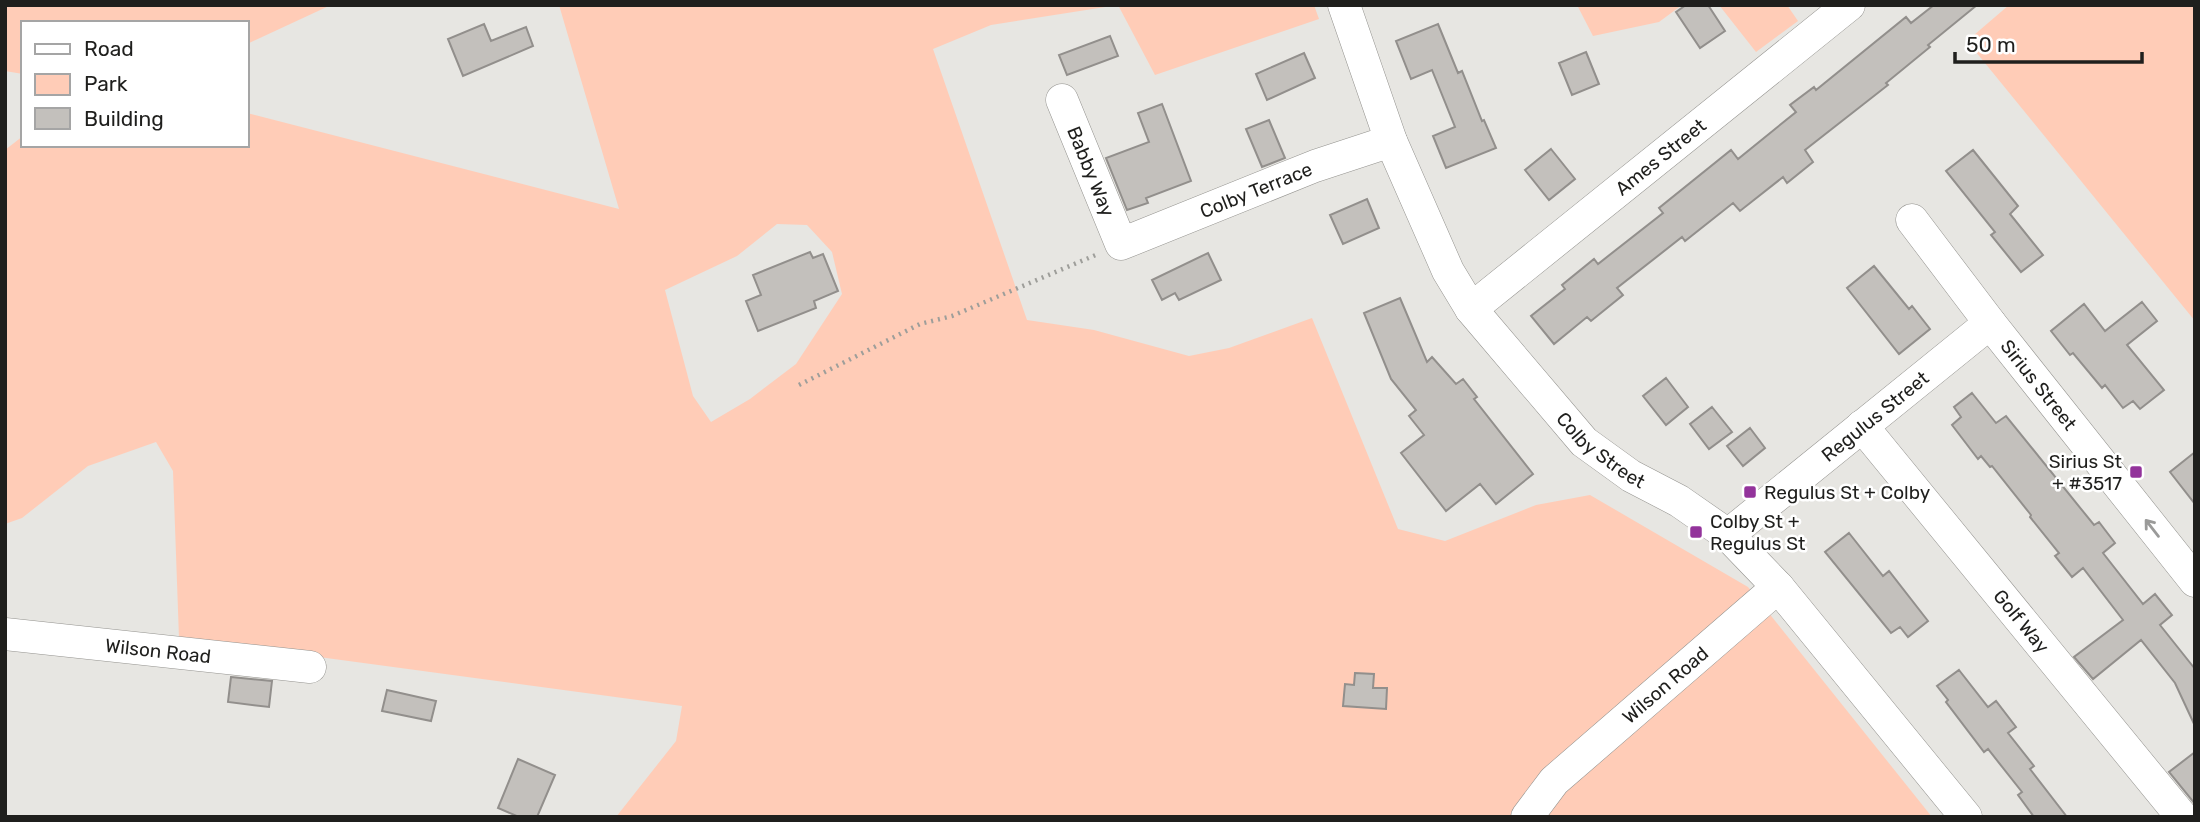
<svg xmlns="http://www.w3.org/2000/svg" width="2200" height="822" font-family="Rubik,sans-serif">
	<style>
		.green { fill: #ffccb7; fill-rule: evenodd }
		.building { fill: #c3c0bc; stroke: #928f8c; stroke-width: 2 }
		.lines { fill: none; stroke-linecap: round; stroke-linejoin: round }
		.minor-casing { stroke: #94938f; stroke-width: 33 }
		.path { stroke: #9e9e9a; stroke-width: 4.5; stroke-dasharray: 2 5; stroke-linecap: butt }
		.minor { stroke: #fff; stroke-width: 32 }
		.oneway { stroke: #9a9a99 }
		.poi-dot { fill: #93339b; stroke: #fff; stroke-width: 2.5 }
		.labels { text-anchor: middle; stroke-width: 5; stroke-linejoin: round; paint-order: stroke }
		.street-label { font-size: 19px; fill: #1f1f1d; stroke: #fff }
		.poi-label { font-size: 19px; fill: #1f1f1d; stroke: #fff; text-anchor: start }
	</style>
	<rect width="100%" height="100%" fill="#e7e6e2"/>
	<path class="green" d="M5 5H331L247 44V23H23V74L5 71Z
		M559 5H1118L991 25 933 49 1027 320 1094 330 1189 356 1229 348 1312 318 1398 529 1445 541 1536 505 1590 495 1748 587 1932 817H616L676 741 682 706 179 638 173 471 156 442 88 466 22 518 5 524V150L23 136V145H247V113L619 209ZM777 224 807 225 832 252 842 294 796 364 750 399 711 422 693 396 665 290 737 256Z
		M1118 5H1314L1319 19 1155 75Z
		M1577 5H1682L1659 22 1593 36Z
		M1719 5H1787L1798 21 1756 52Z
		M2009 5H2195V321L1967 41Z"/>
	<path class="building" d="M1686 5H1708L1725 31 1700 48 1676 12Z
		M1934 5H1977L1928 45 1930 47 1886 83 1888 85 1805 150 1813 162 1787 183 1783 177 1740 211 1733 203 1685 241 1682 237 1617 288 1623 295 1591 321 1587 317 1554 344 1531 316 1565 289 1562 285 1594 259 1598 264 1663 213 1659 208 1731 150 1738 159 1796 112 1790 105 1814 87 1816 90 1906 17 1911 23Z
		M484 24 491 41 526 27 533 46 463 76 448 39Z
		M1438 24 1458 73 1462 71 1482 121 1484 120 1496 148 1446 168 1433 136 1455 127 1432 70 1411 79 1396 41Z
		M1110 36 1118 56 1067 75 1059 55Z
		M1586 52 1599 84 1572 95 1559 63Z
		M1304 53 1315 78 1267 100 1256 74Z
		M1162 104 1191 181 1146 198 1148 203 1127 210 1106 158 1149 142 1138 113Z
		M1269 120 1285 158 1262 167 1246 129Z
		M1551 149 1575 179 1549 200 1525 170Z
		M1973 150 2018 206 2010 214 2043 255 2021 272 1991 235 1995 232 1946 171Z
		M1367 199 1379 228 1343 244 1330 215Z
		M810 252 813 258 823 254 838 291 814 301 816 308 758 331 746 301 761 295 753 275Z
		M1208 253 1221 280 1179 300 1175 293 1162 300 1152 280Z
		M1874 266 1909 309 1912 306 1930 329 1899 354 1847 288Z
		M1400 298 1427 362 1432 357 1456 384 1463 379 1477 397 1474 399 1533 474 1496 504 1480 484 1446 511 1401 453 1424 435 1409 416 1416 410 1391 379 1364 313Z
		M2142 302 2157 321 2127 345 2164 390 2140 409 2133 401 2123 408 2105 385 2102 388 2073 353 2070 355 2051 331 2084 304 2105 331Z
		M1666 378 1688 407 1666 425 1643 396Z
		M1972 393 1996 423 2006 416 2094 525 2099 522 2115 543 2103 553 2143 604 2155 594 2172 615 2160 625 2195 669V726L2175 683 2141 640 2093 679 2074 657 2123 620 2083 568 2072 577 2055 556 2059 553 2030 517 2031 515 1992 466 1990 467 1981 456 1978 459 1952 425 1961 417 1954 407Z
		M1712 407 1732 432 1709 449 1690 424Z
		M1750 428 1765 448 1743 466 1727 446Z
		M2195 452V504L2170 472Z
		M1849 533 1883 576 1889 571 1928 621 1908 637 1900 627 1891 633 1825 552Z
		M1959 670 1988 707 1996 701 2016 727 2008 733 2034 766 2030 769 2067 817H2034L2018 795 2022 792 1988 749 1984 752 1946 702 1948 700 1937 686Z
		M1355 673 1374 674 1373 688H1387L1386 709 1343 706 1345 684 1354 685Z
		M231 677 272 681 269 707 228 702Z
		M387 690 436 701 431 721 382 711Z
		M2195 752V804L2169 772Z
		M518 759 555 775 537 817H519L498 808Z"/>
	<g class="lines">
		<defs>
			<g id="minor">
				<path id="s1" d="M1344 5 1391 141 1448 271 1471 309 1584 442 1631 476 1679 501 1728 535 1778 587 1966 817"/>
				<path id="s2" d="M1062 100 1121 244 1315 166 1391 141"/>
				<path id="s3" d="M1912 220 1990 323 2195 581"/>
				<path id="s4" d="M1471 309 1849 5"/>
				<path id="s5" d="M1862 426 2182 817"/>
				<path id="s6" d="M1728 535 1990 323"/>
				<path id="s7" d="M5 634 310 667"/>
				<path id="s8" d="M1527 817 1554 781 1778 587"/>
			</g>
		</defs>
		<use href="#minor" class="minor-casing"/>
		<path class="path" d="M799 385 920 324 952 316 1098 254"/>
		<use href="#minor" class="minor"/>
	</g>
	<defs><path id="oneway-shaft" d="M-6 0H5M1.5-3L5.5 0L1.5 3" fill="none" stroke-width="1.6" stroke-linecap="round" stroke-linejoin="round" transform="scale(1.75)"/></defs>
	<use class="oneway" href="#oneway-shaft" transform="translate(2152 528) rotate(-128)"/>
	<g class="poi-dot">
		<rect x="2129" y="465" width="14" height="14" rx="3.5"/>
		<rect x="1743" y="485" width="14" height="14" rx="3.5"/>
		<rect x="1689" y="525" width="14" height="14" rx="3.5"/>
	</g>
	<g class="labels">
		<g class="street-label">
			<text dy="7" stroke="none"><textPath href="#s4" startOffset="243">Ames Street</textPath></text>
			<text dy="7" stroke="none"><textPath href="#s2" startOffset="77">Babby Way</textPath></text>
			<text dy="7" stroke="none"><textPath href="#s2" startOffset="301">Colby Terrace</textPath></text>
			<text dy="7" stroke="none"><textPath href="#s3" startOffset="208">Sirius Street</textPath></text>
			<text dy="7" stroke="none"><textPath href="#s6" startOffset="189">Regulus Street</textPath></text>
			<text dy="7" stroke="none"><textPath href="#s1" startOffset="523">Colby Street</textPath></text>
			<text dy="7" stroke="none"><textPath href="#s5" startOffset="252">Golf Way</textPath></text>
			<text dy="7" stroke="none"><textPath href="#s7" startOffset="154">Wilson Road</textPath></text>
			<text dy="7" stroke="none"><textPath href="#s8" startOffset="192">Wilson Road</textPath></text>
		</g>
		<g class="poi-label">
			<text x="2122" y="468" text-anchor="end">Sirius St<tspan x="2122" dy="22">+ #3517</tspan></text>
			<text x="1764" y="499">Regulus St + Colby</text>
			<text x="1710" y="528">Colby St +<tspan x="1710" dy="22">Regulus St</tspan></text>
		</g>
	</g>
	<rect width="2200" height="822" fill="none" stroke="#1f1f1d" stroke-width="14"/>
	<rect x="21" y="21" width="228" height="126" fill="#ffffff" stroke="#a5a5a5" stroke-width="2"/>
	<rect x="35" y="44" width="35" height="10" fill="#ffffff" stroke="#a5a5a5" stroke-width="2"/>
	<text x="84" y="56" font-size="21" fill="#1f1f1d">Road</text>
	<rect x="35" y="74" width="35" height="21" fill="#ffccb7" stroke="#a5a5a5" stroke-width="2"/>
	<text x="84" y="91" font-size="21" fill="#1f1f1d">Park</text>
	<rect x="35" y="108" width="35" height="21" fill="#c3c0bc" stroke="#a5a5a5" stroke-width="2"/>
	<text x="84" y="126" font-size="21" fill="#1f1f1d">Building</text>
	<path d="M1955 52v10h187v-10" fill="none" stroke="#1f1f1d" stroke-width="3.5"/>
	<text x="1966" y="52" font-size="21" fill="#1f1f1d" stroke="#ffffff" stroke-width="5" paint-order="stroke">50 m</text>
</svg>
